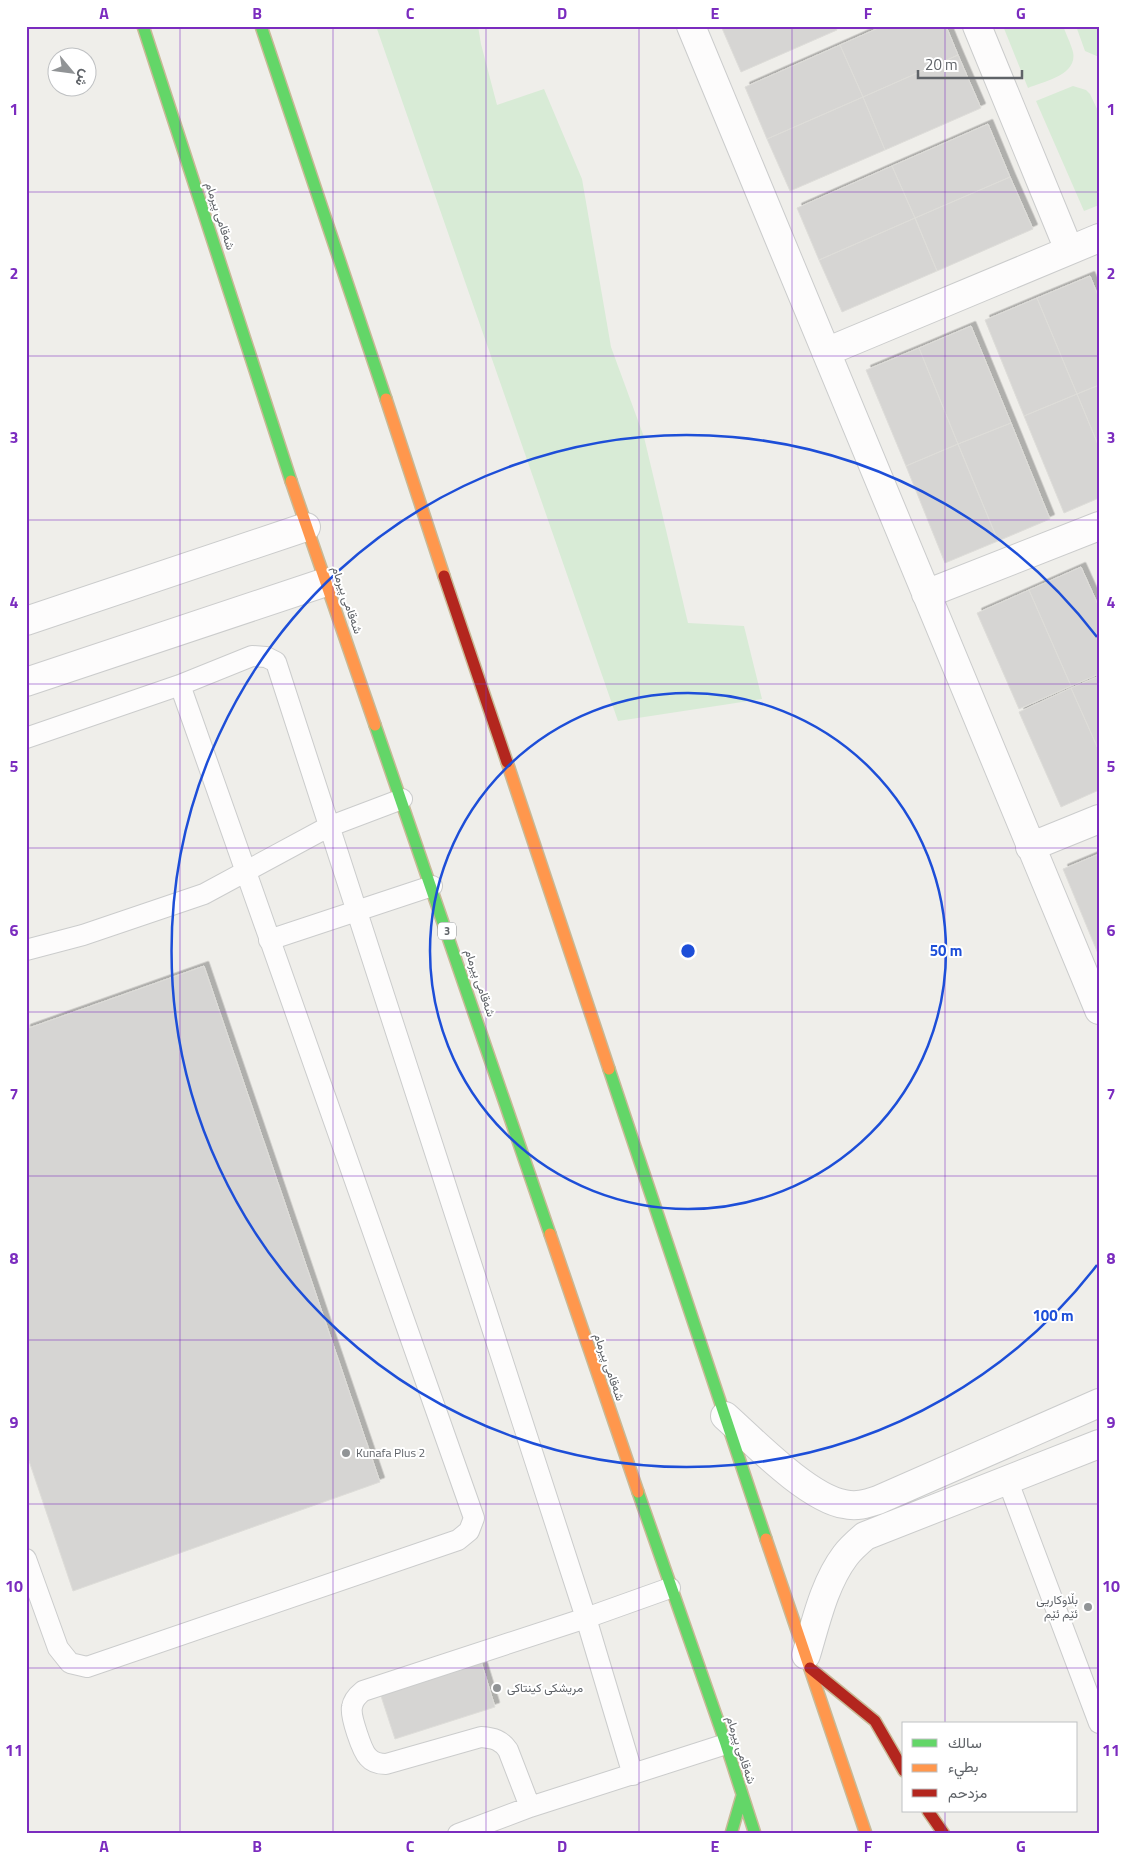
<svg xmlns="http://www.w3.org/2000/svg" width="1125" height="1860" font-family="'Titillium Web',Vazirmatn,sans-serif">
	<style>
		.green { fill: #d8ebd6 }
		.building { fill: #d6d5d3; stroke: #deddd9; filter: url(#shadow) }
		.lines { fill: none; stroke-linecap: round; stroke-linejoin: round }
		.lane-casing { stroke: #cbcccc; stroke-width: 22 }
		.street-casing { stroke: #cbcccc; stroke-width: 30 }
		.fast-casing { stroke: #c8b996; stroke-width: 14 }
		.slow-casing { stroke: #c8b996; stroke-width: 14 }
		.jam-casing { stroke: #c8b996; stroke-width: 14 }
		.lane { stroke: #fdfcfc; stroke-width: 20 }
		.street { stroke: #fdfcfc; stroke-width: 28 }
		.fast { stroke: #63d668; stroke-width: 11 }
		.slow { stroke: #ff974d; stroke-width: 11 }
		.jam { stroke: #b3261e; stroke-width: 11 }
		.grid { fill: none; stroke: #7b2cbf; stroke-width: 1; stroke-opacity: 0.55 }
		.ring { fill: none; stroke: #1d4ed8; stroke-width: 2.5 }
		.poi-dot { fill: #919496; stroke: #fff; stroke-width: 2 }
		.labels { text-anchor: middle; stroke-width: 4; stroke-linejoin: round; paint-order: stroke }
		.shield { fill: #fff; stroke: #8f9295; stroke-width: 1 }
		.shield-label { font-size: 11px; font-weight: bold; fill: #5f6368 }
		.street-label { font-size: 12px; fill: #5f6368; stroke: #fff }
		.poi-label { font-size: 12px; fill: #5f6368; stroke: #fff; text-anchor: start }
		.centre { fill: #1d4ed8; stroke: #fff; stroke-width: 2.5 }
		.ring-label { font-size: 15px; text-anchor: middle; font-weight: bold; fill: #1d4ed8; stroke: #fff; stroke-width: 4; stroke-linejoin: round; paint-order: stroke }
		.neatline { fill: none; stroke: #7b2cbf; stroke-width: 2 }
		.grid-label { font-size: 16px; text-anchor: middle; font-weight: bold; fill: #7b2cbf }
	</style>
	<defs>
		<filter id="shadow"><feDropShadow dx="4.5" dy="-4.5" stdDeviation="0" flood-color="#0004"/></filter>
	</defs>
	<rect width="100%" height="100%" fill="#efeeea"/>
	<path class="green" d="M376 26H478L481 44 497 105 544 89 582 179 611 347 644 437 688 623 744 626 762 699 618 721Z
		M1003 26H1063C1066 34 1071 44 1073 52 1078 75 1043 82 1028 88Z
		M1076 26H1099V57L1085 51Z
		M1073 86 1086 90 1090 94 1099 113V205L1084 211 1036 101Z"/>
	<path class="building" d="M721 26H835L837 30 741 72Z
		M883 26H946L958 55 863 97 840 45Z
		M840 45 863 97 767 139 745 87Z
		M958 55 981 108 885 150 863 97Z
		M863 97 885 150 790 191 767 139Z
		M988 124 1010 177 915 218 892 166Z
		M892 166 915 218 819 260 797 208Z
		M1010 177 1033 229 937 271 915 218Z
		M915 218 937 271 842 312 819 260Z
		M1090 276 1099 298V385L1077 394 1037 298Z
		M1037 298 1077 394 1024 416 985 320Z
		M971 326 1011 423 958 444 919 348Z
		M919 348 958 444 906 466 866 370Z
		M1099 385V447L1077 394Z
		M1077 394 1099 447V498L1064 513 1024 416Z
		M1011 423 1050 519 998 541 958 444Z
		M958 444 998 541 945 563 906 466Z
		M1081 567 1099 607V674L1071 686 1029 590Z
		M1029 590 1071 686 1019 709 977 613Z
		M1099 676V751L1071 688Z
		M1071 688 1099 751V790L1061 807 1019 712Z
		M1099 854V956L1063 869Z
		M204 966 380 1482 73 1591 26 1452V1029Z
		M479 1655 495 1707 395 1739 378 1687Z"/>
	<g class="lines">
		<defs>
			<path id="lane" d="M26 738 180 685 252 656 266 657 276 662 586 1618 633 1775
				M269 940 432 886
				M26 950 83 935 204 894 328 827 402 799
				M1007 1479 1099 1723
				M26 1559 58 1648 70 1663 87 1667 458 1540 469 1531 474 1518 180 685
				M530 1807 508 1750C501 1740 494 1738 481 1737L386 1764C379 1764 373 1763 368 1757 362 1751 350 1716 352 1707 353 1700 358 1695 363 1691L586 1618 670 1588
				M458 1834 530 1807 726 1744"/>
			<path id="street" d="M691 26 1099 1010
				M977 26 1069 250
				M826 352 1099 238
				M926 594 1099 526
				M26 621 306 527
				M26 682 326 582
				M1030 847 1099 819
				M725 1416C753 1441 808 1498 844 1504 856 1507 866 1504 878 1500L1099 1403
				M806 1655C816 1622 824 1584 845 1556 850 1549 858 1542 865 1536L1099 1444"/>
			<path id="fast" d="M143 26 291 481
				M261 26 386 399
				M375 725 550 1234
				M609 1069 766 1539
				M638 1492 726 1744 755 1834
				M731 1834 742 1796"/>
			<path id="slow" d="M386 399 444 576
				M291 481 375 725
				M507 762 609 1069
				M550 1234 638 1492
				M766 1539 866 1834"/>
			<path id="jam" d="M444 576 507 762
				M810 1668 875 1721 904 1771
				M928 1811 944 1834"/>
		</defs>
		<use href="#lane" class="lane-casing"/>
		<use href="#street" class="street-casing"/>
		<use href="#fast" class="fast-casing"/>
		<use href="#slow" class="slow-casing"/>
		<use href="#jam" class="jam-casing"/>
		<use href="#lane" class="lane"/>
		<use href="#street" class="street"/>
		<use href="#fast" class="fast"/>
		<use href="#slow" class="slow"/>
		<use href="#jam" class="jam"/>
	</g>
	<path class="grid" d="M180 26V1834M333 26V1834M486 26V1834M639 26V1834M792 26V1834M945 26V1724M26 192H1099M26 356H1099M26 520H1099M26 684H1099M26 848H1099M26 1012H1099M26 1176H1099M26 1340H1099M26 1504H1099M26 1668H1099M945 1811V1834"/>
	<g class="ring">
		<circle cx="688" cy="951" r="258"/>
		<path d="M1097 1265A516 516 0 1 1 1097 637"/>
	</g>
	<g class="poi-dot">
		<circle cx="346" cy="1453" r="5"/>
		<circle cx="1088" cy="1607" r="5"/>
		<circle cx="497" cy="1688" r="5"/>
	</g>
	<g class="labels">
		<rect class="shield" x="438" y="922.5" width="18" height="17" rx="4"/>
		<g class="shield-label">
			<text x="447" y="935">3</text>
		</g>
		<g class="street-label">
			<text transform="translate(220 216) rotate(72)" y="4">شەقامی پیرمام</text>
			<text transform="translate(347 600) rotate(71)" y="4">شەقامی پیرمام</text>
			<text transform="translate(480 983) rotate(71)" y="4">شەقامی پیرمام</text>
			<text transform="translate(609 1367) rotate(71)" y="4">شەقامی پیرمام</text>
			<text transform="translate(741 1750) rotate(72)" y="4">شەقامی پیرمام</text>
		</g>
		<g class="poi-label">
			<text x="356" y="1457">Kunafa Plus 2</text>
			<text x="1078" y="1604" text-anchor="end">بڵاوکاریی<tspan x="1078" dy="14">ئێم ئێم</tspan></text>
			<text x="507" y="1692">مریشکی کینتاکی</text>
		</g>
	</g>
	<circle cx="688" cy="951" r="8" class="centre"/>
	<g class="ring-label">
		<text x="946" y="956">50 m</text>
		<text x="1053" y="1321">100 m</text>
	</g>
	<rect width="1125" height="1860" fill="none" stroke="#ffffff" stroke-width="55"/>
	<rect x="902" y="1722" width="175" height="90" fill="#ffffff" stroke="#bfc1c3"/>
	<rect x="912" y="1739" width="25" height="8" fill="#63d668" stroke="#bfc1c3"/>
	<text x="948" y="1748" font-size="15" fill="#5f6368">سالك</text>
	<rect x="912" y="1764" width="25" height="8" fill="#ff974d" stroke="#bfc1c3"/>
	<text x="948" y="1772" font-size="15" fill="#5f6368">بطيء</text>
	<rect x="912" y="1789" width="25" height="8" fill="#b3261e" stroke="#bfc1c3"/>
	<text x="948" y="1798" font-size="15" fill="#5f6368">مزدحم</text>
	<g transform="translate(72 72) rotate(119)"><circle r="24" fill="#ffffff" stroke="#bfc1c3"/>
	<path d="M0-4L9 19L0 12L-9 19Z" fill="#919496"/>
	<text y="-8" font-size="14" font-weight="bold" text-anchor="middle" fill="#5f6368">ش</text>
	</g>
	<path d="M918 70v8h104v-8" fill="none" stroke="#5f6368" stroke-width="2.5"/>
	<text x="925" y="70" font-size="15" fill="#5f6368" stroke="#ffffff" stroke-width="4" paint-order="stroke">20 m</text>
	<rect x="28" y="28" width="1070" height="1804" class="neatline"/>
	<g class="grid-label">
		<text x="104" y="19">A</text>
		<text x="257" y="19">B</text>
		<text x="410" y="19">C</text>
		<text x="562" y="19">D</text>
		<text x="715" y="19">E</text>
		<text x="868" y="19">F</text>
		<text x="1021" y="19">G</text>
		<text x="14" y="115">1</text>
		<text x="1111" y="115">1</text>
		<text x="14" y="279">2</text>
		<text x="1111" y="279">2</text>
		<text x="14" y="443">3</text>
		<text x="1111" y="443">3</text>
		<text x="14" y="608">4</text>
		<text x="1111" y="608">4</text>
		<text x="14" y="772">5</text>
		<text x="1111" y="772">5</text>
		<text x="14" y="936">6</text>
		<text x="1111" y="936">6</text>
		<text x="14" y="1100">7</text>
		<text x="1111" y="1100">7</text>
		<text x="14" y="1264">8</text>
		<text x="1111" y="1264">8</text>
		<text x="14" y="1428">9</text>
		<text x="1111" y="1428">9</text>
		<text x="14" y="1592">10</text>
		<text x="1111" y="1592">10</text>
		<text x="14" y="1756">11</text>
		<text x="1111" y="1756">11</text>
		<text x="104" y="1852">A</text>
		<text x="257" y="1852">B</text>
		<text x="410" y="1852">C</text>
		<text x="562" y="1852">D</text>
		<text x="715" y="1852">E</text>
		<text x="868" y="1852">F</text>
		<text x="1021" y="1852">G</text>
	</g>
</svg>
